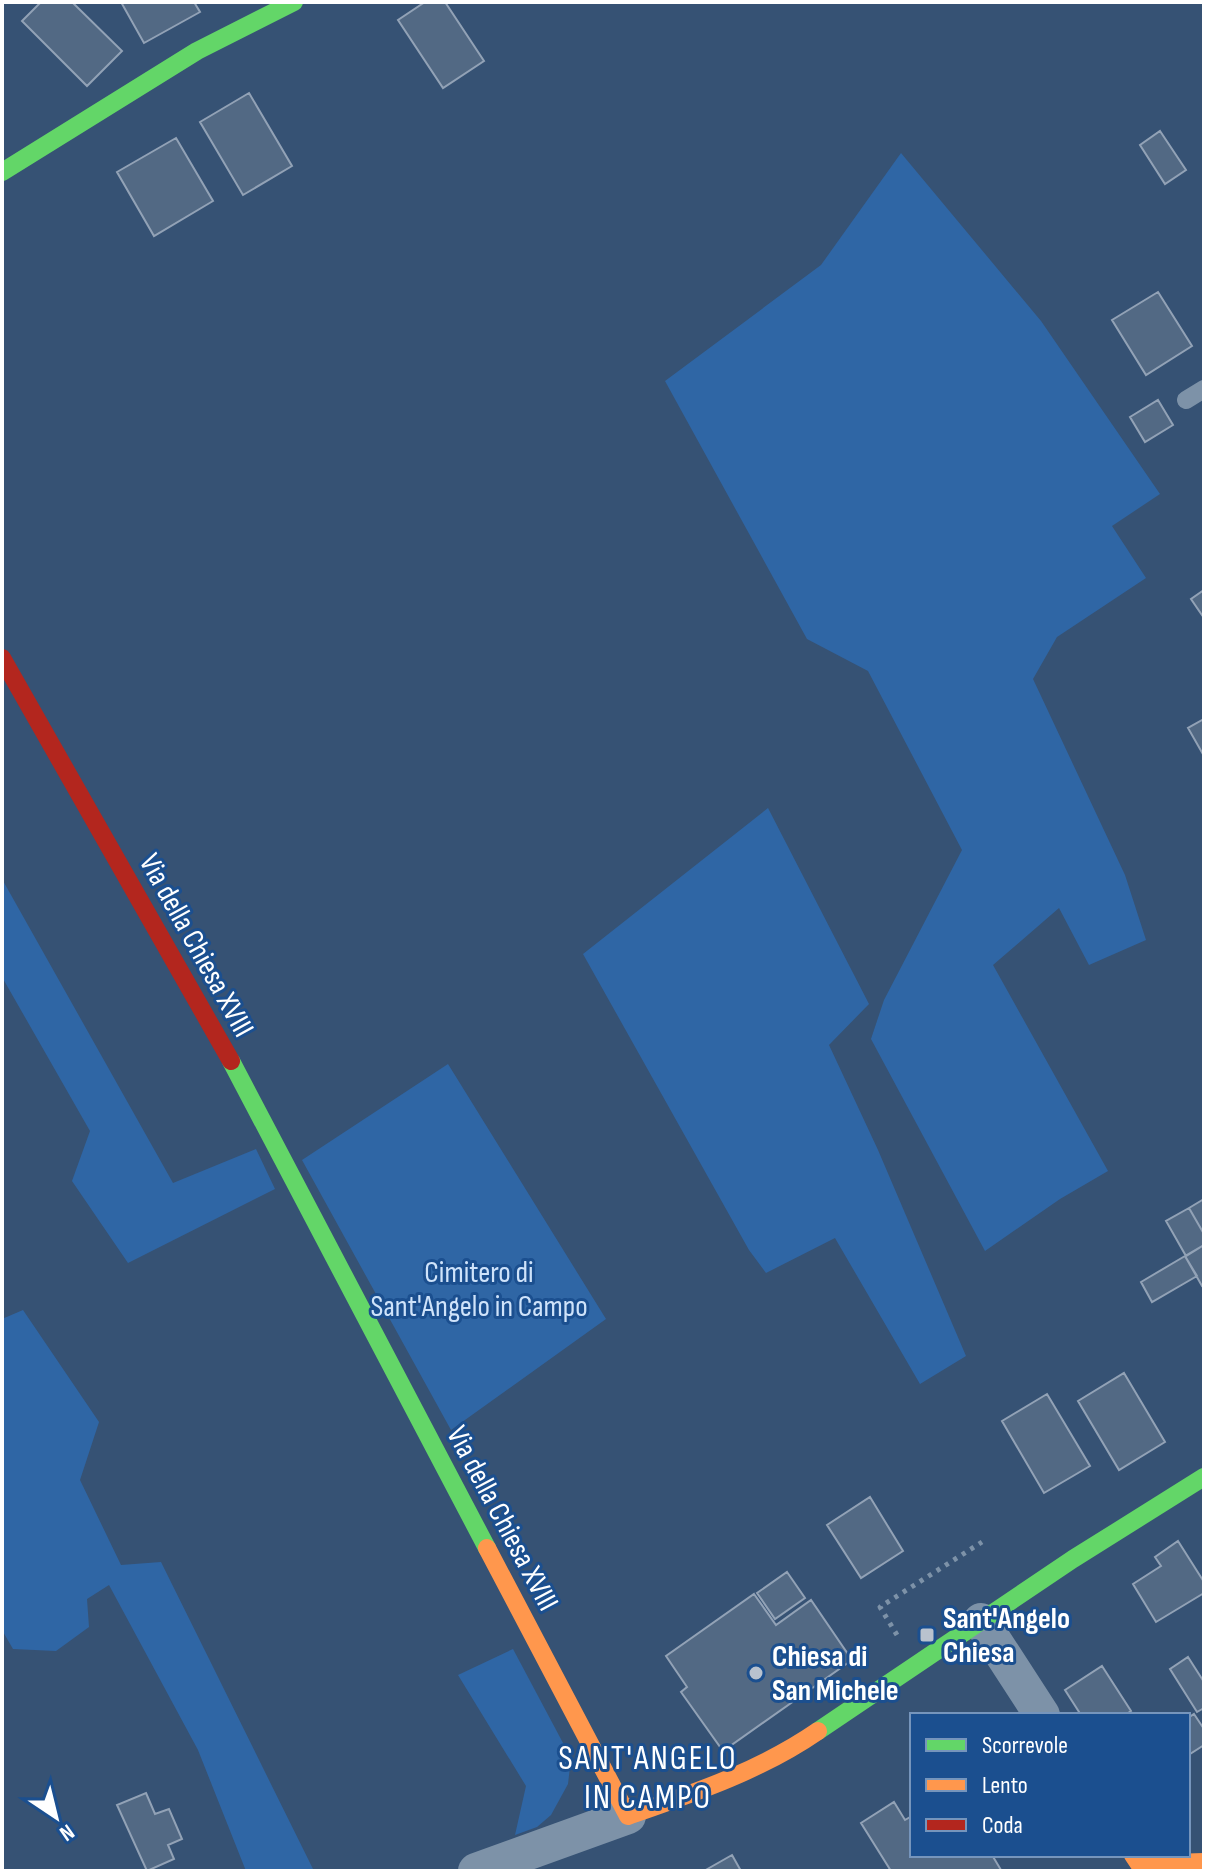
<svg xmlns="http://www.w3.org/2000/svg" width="1206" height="1873" font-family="'Sofia Sans Condensed',sans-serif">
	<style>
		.green { fill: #2f66a5 }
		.building { fill: #526984; stroke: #92a2b6; stroke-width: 2 }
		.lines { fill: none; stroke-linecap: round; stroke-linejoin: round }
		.path { stroke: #7d92a8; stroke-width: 5; stroke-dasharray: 4 6; stroke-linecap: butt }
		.lane { stroke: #7d92a8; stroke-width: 18 }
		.street { stroke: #7d92a8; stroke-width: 36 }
		.fast { stroke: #63d668; stroke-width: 18 }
		.slow { stroke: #ff974d; stroke-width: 18 }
		.jam { stroke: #b3261e; stroke-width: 18 }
		.poi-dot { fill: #b9c2ce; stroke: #1b4f8f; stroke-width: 3 }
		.labels { text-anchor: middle; stroke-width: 6; stroke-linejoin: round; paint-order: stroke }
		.street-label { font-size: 30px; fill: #fff; stroke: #1b4f8f }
		.park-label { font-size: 30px; fill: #cfe3fa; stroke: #1b4f8f }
		.poi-label { font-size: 30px; font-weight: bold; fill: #fff; stroke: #1b4f8f; text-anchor: start }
		.quarter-label { font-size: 34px; letter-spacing: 2px; fill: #fff; stroke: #1b4f8f }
	</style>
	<rect width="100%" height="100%" fill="#365274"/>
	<path class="green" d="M901 153 1041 321 1160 494 1112 526 1146 578 1057 637 1033 679 1125 875 1146 940 1089 965 1059 908 993 965 1108 1171 1060 1199 985 1251 871 1039 884 1000 962 850 868 671 807 639 665 381 821 265Z
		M768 808 869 1004 829 1045 878 1150 966 1356 920 1384 835 1238 766 1273 749 1250 583 954Z
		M2 879 173 1183 256 1149 275 1189 128 1263 72 1181 90 1131 2 977Z
		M448 1064 606 1319 451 1430 302 1160Z
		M23 1310 99 1422 80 1480 121 1565 161 1562 314 1871H246L198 1750 109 1585 87 1599 89 1627 56 1651 13 1649 2 1630V1319Z
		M513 1649 571 1758 568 1784 551 1815 537 1827 515 1835 526 1786 458 1675Z"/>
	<path class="building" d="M41 2H72L122 51 87 86 22 21Z
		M121 2H194L200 12 144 43Z
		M425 2H445L484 61 443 88 398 20Z
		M249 93 292 166 243 195 200 122Z
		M1160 131 1186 170 1165 184 1140 145Z
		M176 138 213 201 154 236 117 172Z
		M1158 292 1192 346 1146 375 1112 320Z
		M1158 400 1173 425 1145 442 1130 417Z
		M1204 590V618L1191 599Z
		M1204 719V756L1188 728Z
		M1204 1199V1234L1189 1208Z
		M1189 1208 1204 1234V1245L1186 1256 1166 1221Z
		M1204 1245V1285L1202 1286 1185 1256Z
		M1185 1256 1197 1276 1152 1302 1141 1282Z
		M1124 1373 1165 1442 1119 1470 1078 1401Z
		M1047 1394 1090 1466 1044 1493 1002 1421Z
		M870 1497 903 1551 861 1578 827 1525Z
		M1178 1541 1204 1582V1593L1156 1622 1133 1584 1161 1566 1155 1557Z
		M787 1572 805 1598 775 1619 757 1593Z
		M754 1594 776 1625 811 1600 852 1660 723 1751 681 1692 687 1687 666 1656Z
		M1188 1657 1204 1682V1708L1197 1712 1170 1669Z
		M1102 1666 1131 1711 1125 1715H1081L1065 1690Z
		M1194 1714 1204 1729V1745L1190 1754 1188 1718Z
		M146 1793 155 1814 169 1809 182 1839 168 1845 174 1859 147 1871 117 1805Z
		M894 1802 905 1820 912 1816V1855H992L1001 1870 891 1871 861 1823Z
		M732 1855 741 1871H704Z"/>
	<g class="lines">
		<path class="path" d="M897 1635 880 1607 982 1542"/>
		<path class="lane" d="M1186 400 1204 389"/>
		<path class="street" d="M981 1621 1042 1715
			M476 1871 628 1816"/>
		<path class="fast" d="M2 172 197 51 294 2
			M231 1061 487 1548
			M818 1731 1073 1559 1204 1477"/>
		<path class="slow" d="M487 1548 628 1816C694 1793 760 1771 818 1731
			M1133 1855 1139 1864 1204 1862"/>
		<path class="jam" d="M2 658 231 1061"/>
	</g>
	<g class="poi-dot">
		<rect x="919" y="1627" width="16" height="16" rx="4"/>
		<circle cx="756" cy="1673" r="8"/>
	</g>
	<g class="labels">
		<g class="street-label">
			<text transform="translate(197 945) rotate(61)" y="10">Via della Chiesa XVIII</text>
			<text transform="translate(503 1518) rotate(62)" y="10">Via della Chiesa XVIII</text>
		</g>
		<g class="park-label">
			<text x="479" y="1282">Cimitero di<tspan x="479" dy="34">Sant'Angelo in Campo</tspan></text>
		</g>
		<g class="poi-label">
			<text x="943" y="1628">Sant'Angelo<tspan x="943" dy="34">Chiesa</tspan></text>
			<text x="772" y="1666">Chiesa di<tspan x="772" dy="34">San Michele</tspan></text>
		</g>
		<g class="quarter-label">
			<text x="648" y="1769">SANT'ANGELO<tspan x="648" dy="39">IN CAMPO</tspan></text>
		</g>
	</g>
	<rect width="1206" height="1873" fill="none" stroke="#ffffff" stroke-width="8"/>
	<rect x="910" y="1713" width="280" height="144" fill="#1b4f8f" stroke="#7695bc" stroke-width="2"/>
	<rect x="926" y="1739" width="40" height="12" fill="#63d668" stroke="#7695bc" stroke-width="2"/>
	<text x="982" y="1753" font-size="24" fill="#ffffff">Scorrevole</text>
	<rect x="926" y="1779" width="40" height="12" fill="#ff974d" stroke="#7695bc" stroke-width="2"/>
	<text x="982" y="1793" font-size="24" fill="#ffffff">Lento</text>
	<rect x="926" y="1819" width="40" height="12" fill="#b3261e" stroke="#7695bc" stroke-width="2"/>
	<text x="982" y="1833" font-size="24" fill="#ffffff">Coda</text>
	<g transform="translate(56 1817) rotate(145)" stroke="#1b4f8f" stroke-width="6" paint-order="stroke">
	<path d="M0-6L14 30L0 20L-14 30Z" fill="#ffffff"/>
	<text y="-12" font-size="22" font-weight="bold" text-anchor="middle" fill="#ffffff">N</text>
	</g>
</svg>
